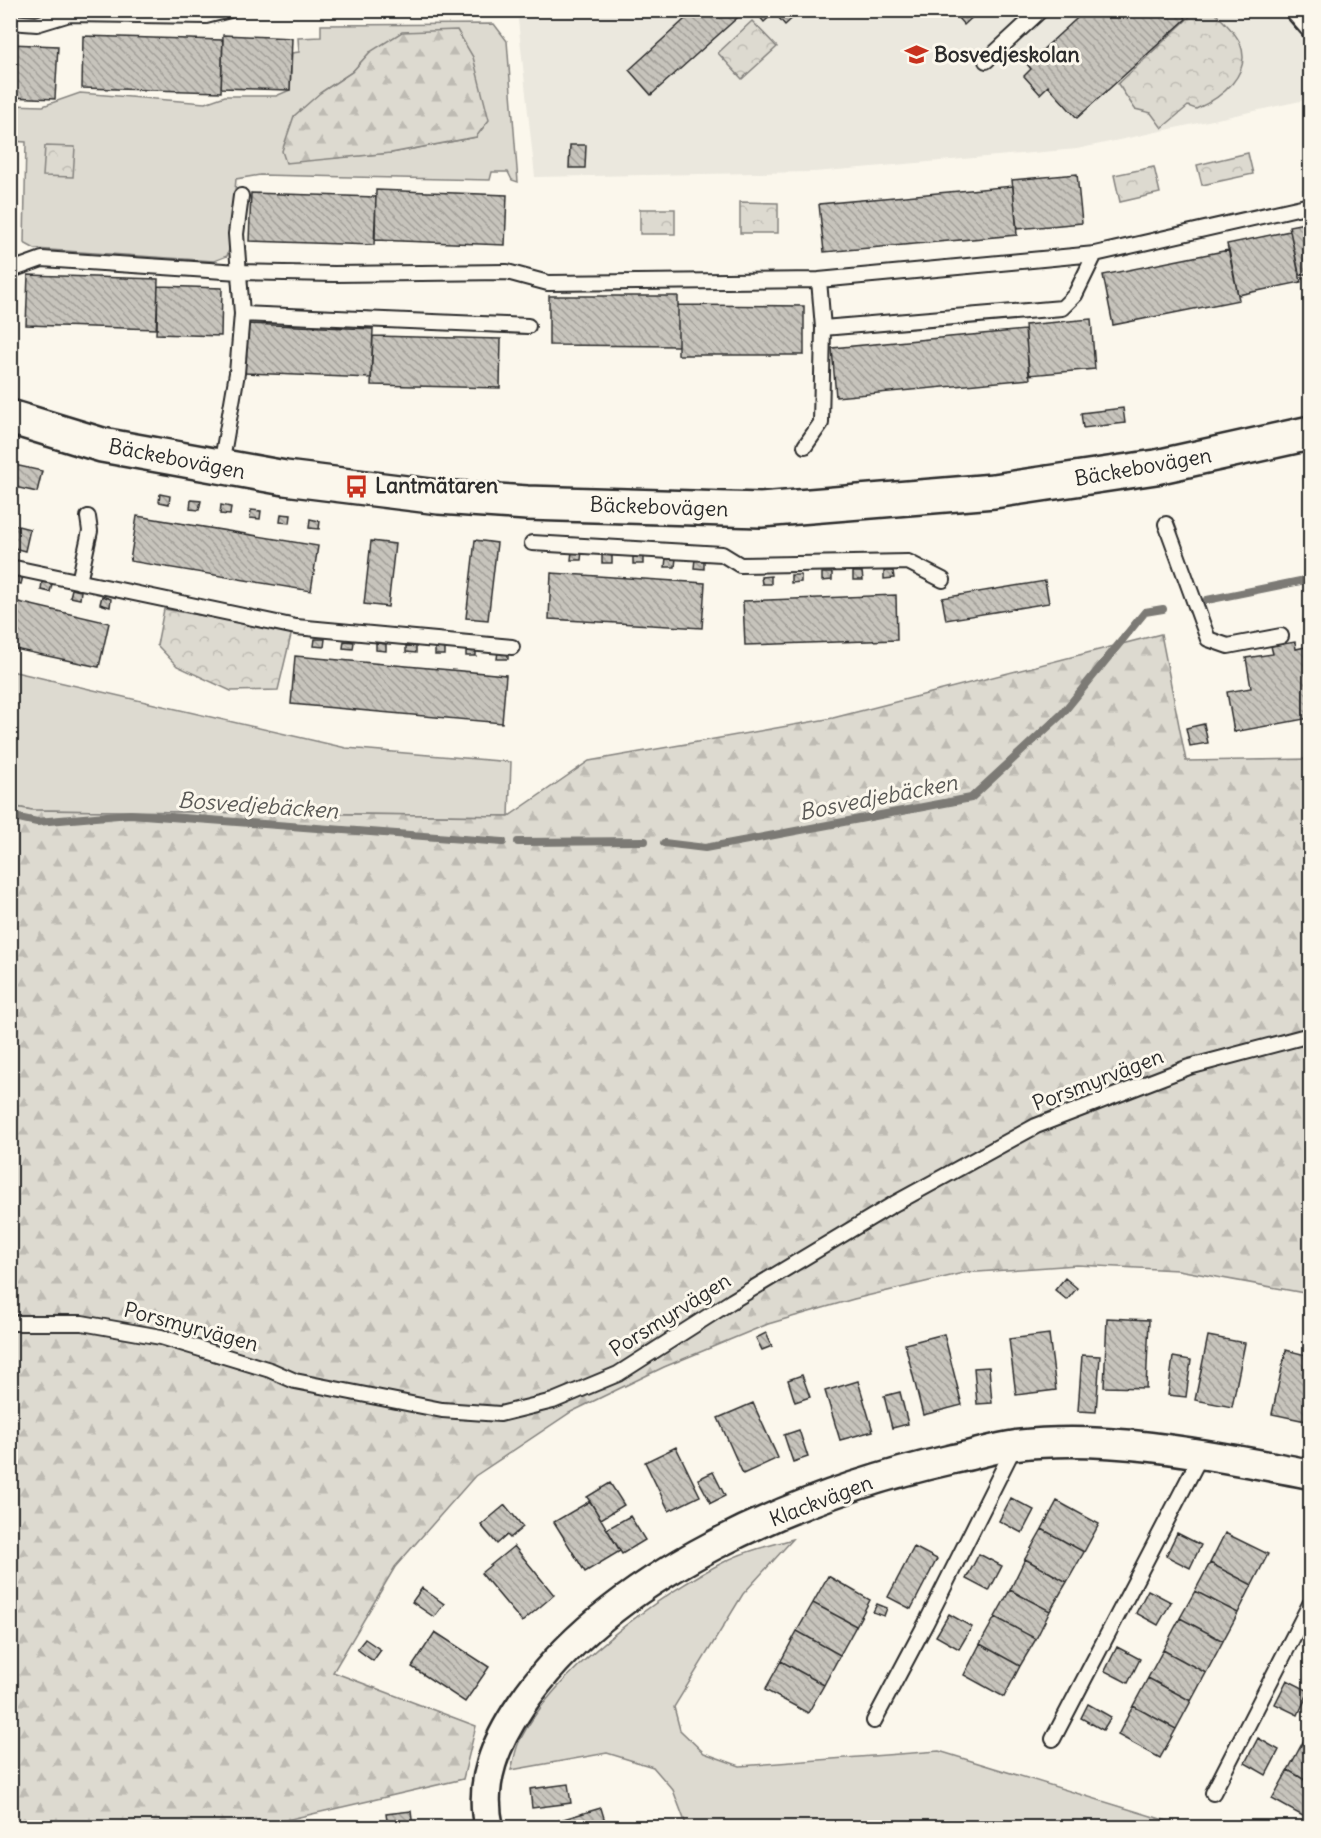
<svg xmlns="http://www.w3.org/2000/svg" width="1321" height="1838" font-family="Delius,sans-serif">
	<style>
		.built { fill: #ebe8de }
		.grass { fill: #dddad0; stroke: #84827e; stroke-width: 1.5; fill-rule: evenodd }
		.forest { fill: url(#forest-firs); stroke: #84827e; stroke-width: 1.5 }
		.park { fill: url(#park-crowns); stroke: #84827e; stroke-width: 1.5 }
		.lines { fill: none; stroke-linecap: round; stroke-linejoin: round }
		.stream { stroke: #7b7a75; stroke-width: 8 }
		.building { fill: url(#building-back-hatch); stroke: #2b2b2b; stroke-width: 1.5 }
		.service-casing { stroke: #2b2b2b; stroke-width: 18 }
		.minor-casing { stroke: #2b2b2b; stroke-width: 33 }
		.tertiary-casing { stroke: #2b2b2b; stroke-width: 38 }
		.service { stroke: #fbf7ec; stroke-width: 14 }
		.minor { stroke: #fbf7ec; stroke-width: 28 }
		.tertiary { stroke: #fbf7ec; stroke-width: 33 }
		.labels { text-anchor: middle; stroke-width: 6; stroke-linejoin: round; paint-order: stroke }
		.poi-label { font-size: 21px; font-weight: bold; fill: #2b2b2b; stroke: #fbf7ec; text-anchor: start }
		.street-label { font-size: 21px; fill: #2b2b2b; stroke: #fbf7ec }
		.water-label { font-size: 22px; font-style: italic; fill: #5a5956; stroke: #fbf7ec }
	</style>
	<defs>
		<pattern id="forest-firs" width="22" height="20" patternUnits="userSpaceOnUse" patternTransform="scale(1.5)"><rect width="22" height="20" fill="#dddad0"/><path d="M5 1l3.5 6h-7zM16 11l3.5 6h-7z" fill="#bebbb3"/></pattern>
		<pattern id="park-crowns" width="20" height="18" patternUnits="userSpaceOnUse" patternTransform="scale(1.5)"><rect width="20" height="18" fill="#dddad0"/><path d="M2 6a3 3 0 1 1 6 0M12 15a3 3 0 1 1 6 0" fill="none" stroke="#bebbb3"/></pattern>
		<pattern id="building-back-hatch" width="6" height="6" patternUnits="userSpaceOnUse" patternTransform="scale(1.5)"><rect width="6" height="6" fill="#c7c4bc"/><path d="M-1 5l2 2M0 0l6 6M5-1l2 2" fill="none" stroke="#a29f99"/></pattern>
	</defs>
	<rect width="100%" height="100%" fill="#fbf7ec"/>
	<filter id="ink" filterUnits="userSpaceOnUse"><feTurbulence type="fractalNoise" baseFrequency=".0167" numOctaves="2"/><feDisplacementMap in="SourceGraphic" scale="12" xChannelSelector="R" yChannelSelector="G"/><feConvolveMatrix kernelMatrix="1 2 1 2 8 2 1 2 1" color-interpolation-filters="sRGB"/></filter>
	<g filter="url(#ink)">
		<path class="built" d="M517 11H1310V99L1077 149 815 172 535 177Z"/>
		<path class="grass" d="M494 24 507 41 518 182 512 180 508 172H492L490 180 260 175 236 179 230 247 227 256 214 261 35 249 24 243 26 142 11 141 10 105 43 106 80 93 205 103 225 96H276L290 90 292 53 299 52 298 38 321 37V25ZM370 52 476 137 391 153 286 162 320 93 352 72Z
			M11 671 346 748 511 762 509 816 32 810 11 806Z
			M793 1539 743 1594 674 1707 680 1730 704 1753 740 1766 939 1751 1187 1827H687L673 1790 653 1767 607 1753 511 1770C514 1761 515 1749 520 1740 554 1672 660 1593 728 1560 747 1550 772 1545 793 1539Z"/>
		<path class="forest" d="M457 30 473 57 489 120 476 137 391 153 286 163 282 151 294 116 320 93 352 72 370 52 402 32Z
			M1161 634 1186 761 1310 759V1294L1178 1270 1077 1265 963 1273 854 1299 768 1324 664 1367 571 1412 475 1476 395 1567 333 1672 476 1726 463 1779 269 1824 270 1827H11L10 806 32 810 509 816 589 761 833 718Z"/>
		<path class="park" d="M1196 11H1213C1222 20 1235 31 1240 43 1253 74 1221 98 1196 109L1188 106 1162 128 1151 113 1135 109 1118 84Z
			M752 21 777 47 742 79 718 53Z
			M45 146 75 147 73 177 43 176Z
			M1248 153 1253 174 1202 185 1197 165Z
			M1154 167 1160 193 1120 202 1114 175Z
			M740 202 778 203V233H740Z
			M640 209H675V234H640Z
			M164 609 292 631 278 690 231 691 177 666 157 645Z"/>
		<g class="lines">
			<path class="stream" d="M1207 600 1310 579
				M10 816 37 822 130 814 503 842
				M518 842 645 841
				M664 843 705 848 971 798 1062 714 1145 612 1163 609"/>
		</g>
		<path class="building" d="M695 10H746L651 95 629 70Z
			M754 10H772L774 13 764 22Z
			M772 10H801L785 25Z
			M951 10H980L964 25Z
			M1086 10H1181L1186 19 1077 118 1048 86 1040 94 1024 76 1031 69 1027 64Z
			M223 35 292 38 290 90 221 88Z
			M83 36 223 40 221 92 82 88Z
			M10 44 58 46 55 99 10 97Z
			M570 145H586L585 168H569Z
			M1077 174 1082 223 1017 229 1012 180Z
			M1013 186 1017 235 824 252 819 204Z
			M376 190 507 195 505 245 375 240Z
			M251 193 376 197 374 245 249 241Z
			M1310 222V273L1299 275 1289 226Z
			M1290 231 1301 282 1238 295 1227 244Z
			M1229 250 1239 300 1113 325 1103 275Z
			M28 275 158 279 157 329 26 325Z
			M158 286 222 288 221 336 156 334Z
			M549 296H678V346L549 345Z
			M678 305 804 306V355H678Z
			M1091 319 1095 369 1029 375 1025 325Z
			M246 324 373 329 371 378 244 373Z
			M1025 330 1030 379 836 397 832 348Z
			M373 336 501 339 500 388 371 385Z
			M1123 408 1125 423 1083 428 1081 413Z
			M10 464 42 471 37 492 10 486Z
			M160 494 170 496 169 504 159 502Z
			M191 500 201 501 199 510 190 509Z
			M221 505 231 507 230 515 220 514Z
			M251 510 261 511 260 519 250 518Z
			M281 514 291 515 290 523 280 522Z
			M137 516 318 546 311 591 130 561Z
			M310 519 320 521 319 529 309 528Z
			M10 524 30 529 25 551 10 547Z
			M475 540 497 543 488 620 466 618Z
			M371 541 395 544 388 607 364 604Z
			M572 551H582L581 560H571Z
			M602 554H612V563H602Z
			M633 554 643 555V564H633Z
			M666 558H676L675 567H665Z
			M695 559 704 560V569L694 568Z
			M884 571H893L894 578 884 579Z
			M853 572H862L863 580H853Z
			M551 573 705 583 702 628 549 619Z
			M822 573H832V580L822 581Z
			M14 574 23 576 21 584 12 582Z
			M791 575H801V582L791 583Z
			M771 576V584H762L761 577Z
			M1045 581 1049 603 946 620 942 598Z
			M42 582 52 584 50 592 41 590Z
			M72 589 81 591 80 599 70 597Z
			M896 595 897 640 745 645 743 601Z
			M102 596 111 599 110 607 100 604Z
			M10 600 109 623 99 667 10 648Z
			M315 639H325L324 647 314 646Z
			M344 641 354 642 353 649 343 648Z
			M1295 642 1296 649 1310 646V718L1234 732 1227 692 1251 688 1246 658 1273 654 1271 646Z
			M376 643 386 644V651L376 650Z
			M406 646H416V653L406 652Z
			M435 648H445V655H435Z
			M466 649H476V656H466Z
			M498 651 508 652V659H497Z
			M295 656 506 675 502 723 291 704Z
			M1204 724 1208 743 1190 746 1186 728Z
			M1065 1278 1077 1288 1067 1300 1055 1290Z
			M1107 1318 1149 1320 1146 1388 1104 1387Z
			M766 1333 772 1346 762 1350 756 1338Z
			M944 1334 962 1405 923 1415 905 1344Z
			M1049 1334 1056 1390 1016 1395 1009 1339Z
			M1208 1336 1245 1343 1232 1407 1195 1400Z
			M1286 1350 1310 1356V1403L1306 1421 1272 1414Z
			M1082 1355 1100 1356 1096 1412 1078 1411Z
			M1173 1357 1191 1360 1186 1397 1168 1395Z
			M989 1367 992 1403 977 1404 974 1368Z
			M802 1375 810 1397 795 1402 788 1380Z
			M858 1381 873 1431 840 1440 825 1391Z
			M900 1392 908 1424 892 1428 884 1396Z
			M753 1403 778 1458 743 1474 718 1418Z
			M799 1430 808 1457 793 1462 784 1435Z
			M676 1447 700 1496 669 1511 645 1462Z
			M713 1472 725 1496 711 1503 698 1479Z
			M610 1483 624 1505 601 1519 587 1497Z
			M1011 1498 1034 1510 1022 1533 999 1521Z
			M590 1501 620 1551 585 1572 554 1522Z
			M1057 1501 1099 1524 1084 1552 1042 1529Z
			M505 1505 523 1527 510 1538 507 1535 497 1544 481 1525Z
			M630 1516 645 1540 622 1554 607 1529Z
			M1042 1529 1084 1552 1067 1582 1025 1559Z
			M1177 1533 1201 1545 1190 1568 1166 1556Z
			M1225 1533 1268 1554 1252 1585 1210 1563Z
			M514 1546 554 1595 522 1622 481 1573Z
			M914 1547 937 1559 911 1609 888 1597Z
			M979 1554 1002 1566 989 1591 966 1579Z
			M1025 1559 1067 1582 1050 1611 1010 1590Z
			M1210 1563 1252 1585 1238 1613 1195 1591Z
			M828 1576 870 1600 856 1626 813 1603Z
			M422 1588 444 1604 434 1617 412 1602Z
			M1010 1590 1050 1611 1036 1639 995 1617Z
			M1148 1590 1171 1602 1158 1625 1136 1613Z
			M1195 1591 1238 1613 1223 1641 1180 1618Z
			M813 1603 856 1626 840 1655 797 1631Z
			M877 1604 887 1608 884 1616 873 1612Z
			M949 1614 972 1627 959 1649 936 1636Z
			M995 1617 1036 1639 1020 1666 980 1644Z
			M1180 1618 1223 1641 1206 1673 1163 1650Z
			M797 1631 840 1655 824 1685 781 1661Z
			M435 1632 489 1667 465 1702 412 1667Z
			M365 1639 381 1650 373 1661 357 1649Z
			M980 1644 1020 1666 1004 1697 964 1675Z
			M1117 1647 1140 1659 1128 1683 1105 1671Z
			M1163 1650 1206 1673 1191 1701 1148 1678Z
			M781 1661 824 1685 808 1713 765 1690Z
			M1148 1678 1191 1701 1176 1729 1133 1706Z
			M1287 1680 1309 1691 1298 1715 1275 1704Z
			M1088 1704 1111 1717 1103 1730 1081 1718Z
			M1133 1706 1176 1729 1160 1758 1118 1735Z
			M1310 1727V1745L1303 1742Z
			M1258 1738 1279 1750 1266 1775 1245 1763Z
			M1303 1742 1310 1745V1783L1288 1770Z
			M1288 1770 1310 1783V1820L1272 1799Z
			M568 1784 571 1803 532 1808 530 1789Z
			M601 1808 607 1828H536V1827Z
			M411 1811 413 1828H388L386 1814Z"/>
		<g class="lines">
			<defs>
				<path id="service" d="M1291 10 1310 32
					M10 22 37 24 70 14 206 16 230 10
					M986 61 1041 10
					M17 268 42 259 239 272 334 274 507 272 548 283 819 280 1095 254 1310 205
					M242 314 528 326
					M823 328 1062 308 1075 295 1095 254
					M805 446 821 423 823 328 819 280
					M221 466 237 373 242 314 236 234 241 196
					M1166 524 1208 639 1228 646 1281 636
					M532 543 722 554 740 565 908 562 943 580
					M10 567 296 627 512 647
					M79 582 90 531 88 517
					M10 1323H82L161 1337 270 1370 295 1381 442 1410 500 1414 553 1401 618 1374 732 1301 892 1205 1036 1126 1189 1067 1310 1035
					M874 1721 926 1623 1015 1445
					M1053 1739 1202 1453
					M1213 1793 1310 1604"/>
				<path id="minor" d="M489 1828C478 1782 496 1742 521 1705 610 1573 802 1493 953 1459 973 1455 995 1448 1016 1445 1115 1434 1214 1456 1310 1474"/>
				<path id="tertiary" d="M10 417 102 445 285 478 439 497 527 503 761 510 994 491 1156 467 1310 433"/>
			</defs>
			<use href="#service" class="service-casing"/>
			<use href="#minor" class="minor-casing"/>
			<use href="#tertiary" class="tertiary-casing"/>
			<use href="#service" class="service"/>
			<use href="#minor" class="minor"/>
			<use href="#tertiary" class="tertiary"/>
		</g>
	</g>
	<defs>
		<symbol id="school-bare" viewBox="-9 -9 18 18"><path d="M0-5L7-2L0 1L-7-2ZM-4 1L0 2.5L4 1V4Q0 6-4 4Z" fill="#c8321e" stroke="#fbf7ec" stroke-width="2.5" paint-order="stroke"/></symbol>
		<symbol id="bus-bare" viewBox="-9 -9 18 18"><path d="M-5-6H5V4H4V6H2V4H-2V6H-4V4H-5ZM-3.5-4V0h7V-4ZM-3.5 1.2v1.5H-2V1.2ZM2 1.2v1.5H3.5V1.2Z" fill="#c8321e" stroke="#fbf7ec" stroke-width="2.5" paint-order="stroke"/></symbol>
	</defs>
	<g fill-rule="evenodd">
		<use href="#school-bare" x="900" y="38" width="33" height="33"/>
		<use href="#bus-bare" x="340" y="470" width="33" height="33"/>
	</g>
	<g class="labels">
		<g class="poi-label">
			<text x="934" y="62">Bosvedjeskolan</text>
			<text x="375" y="493">Lantmätaren</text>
		</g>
		<g class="street-label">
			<text transform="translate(177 459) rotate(11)" y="7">Bäckebovägen</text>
			<text transform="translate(1143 467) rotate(-10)" y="7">Bäckebovägen</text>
			<text transform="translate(659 507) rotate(2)" y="7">Bäckebovägen</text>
			<text transform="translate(1098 1080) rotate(-21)" y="7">Porsmyrvägen</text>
			<text transform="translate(670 1315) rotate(-32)" y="7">Porsmyrvägen</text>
			<text transform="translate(191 1327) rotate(15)" y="7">Porsmyrvägen</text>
			<text transform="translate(821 1501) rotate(-21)" y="7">Klackvägen</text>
		</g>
		<g class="water-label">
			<text transform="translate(878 797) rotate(-11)" y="8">Bosvedjebäcken</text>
			<text transform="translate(258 805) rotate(4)" y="8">Bosvedjebäcken</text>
		</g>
	</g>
	<rect width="1321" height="1838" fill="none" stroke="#fbf7ec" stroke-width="36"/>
	<rect x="18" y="18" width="1285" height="1802" fill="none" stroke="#2b2b2b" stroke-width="2" filter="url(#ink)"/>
</svg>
